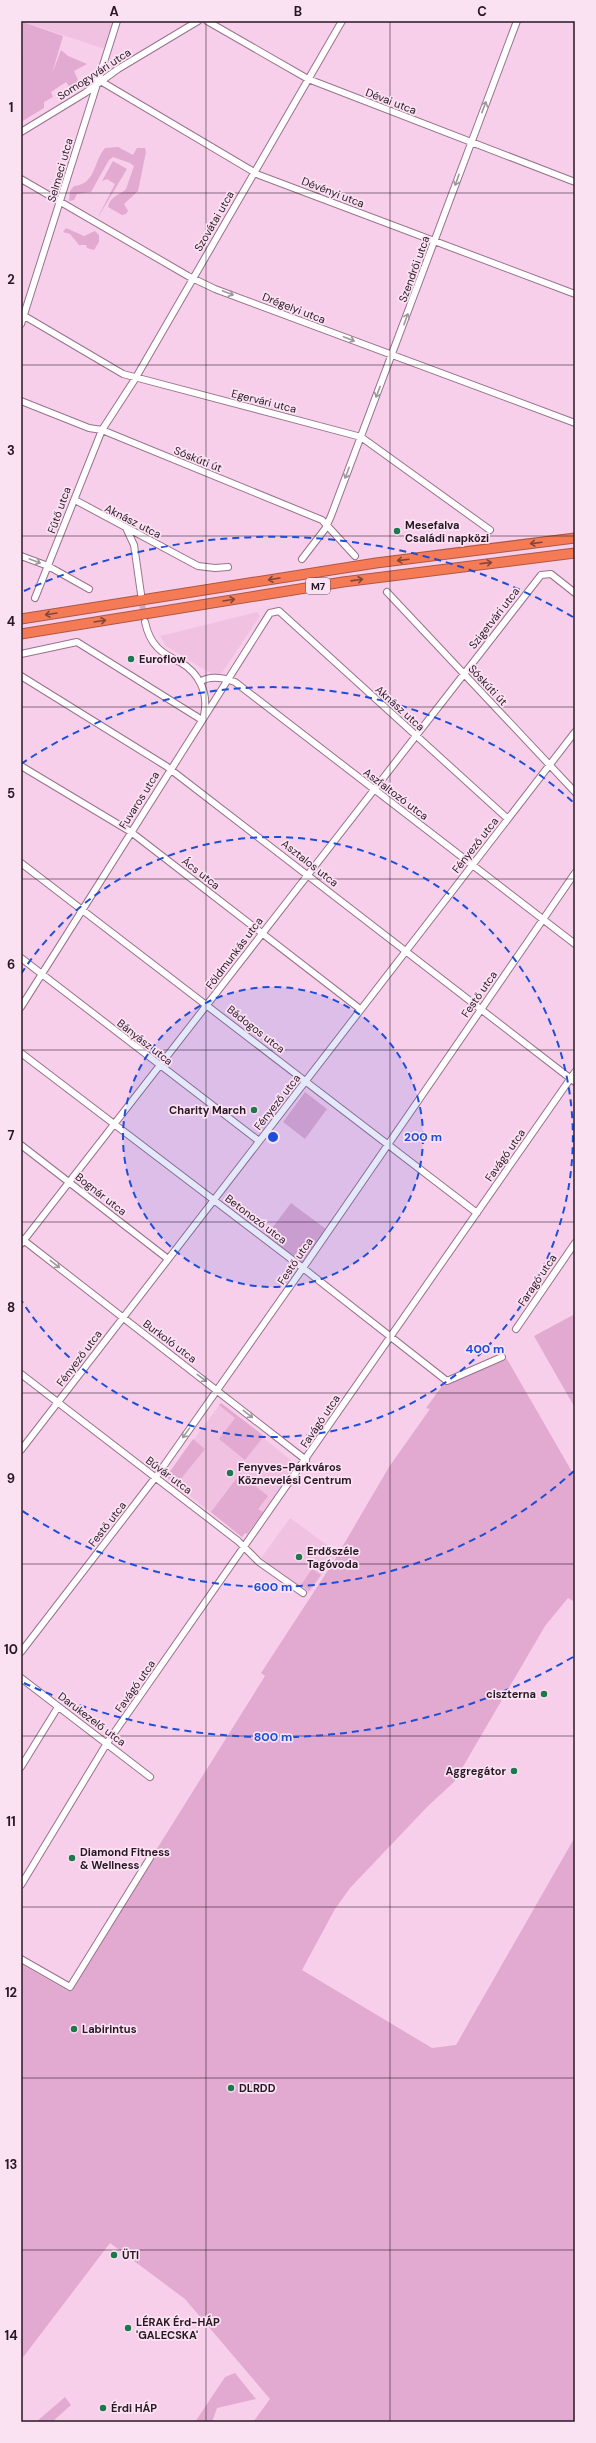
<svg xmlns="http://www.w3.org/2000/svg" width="596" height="2443" font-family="'DM Sans',sans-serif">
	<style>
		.built { fill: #f0c1e1 }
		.green { fill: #e2a9d1 }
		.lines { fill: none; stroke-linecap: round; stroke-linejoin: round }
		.minor-tunnel { stroke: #ceaac3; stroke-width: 6; stroke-dasharray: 6 3; stroke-linecap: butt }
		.minor-casing { stroke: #98728c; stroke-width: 8 }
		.highway-casing { stroke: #ac5844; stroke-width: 11 }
		.minor { stroke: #fff; stroke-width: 6 }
		.highway { stroke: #f47b56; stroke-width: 9 }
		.oneway { stroke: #9e979c }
		.oneway2 { stroke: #83453a }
		.grid { fill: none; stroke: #271823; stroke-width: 1; stroke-opacity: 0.55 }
		.ring { fill: none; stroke: #1d4ed8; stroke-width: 2; stroke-dasharray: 7 5 }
		.poi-dot { fill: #1d784d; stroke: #fbe2f3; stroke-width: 1.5 }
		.labels { text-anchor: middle; stroke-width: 3.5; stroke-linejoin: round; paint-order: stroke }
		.shield { fill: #fbe2f3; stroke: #675561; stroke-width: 1 }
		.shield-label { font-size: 10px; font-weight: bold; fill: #271823 }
		.street-label { font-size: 11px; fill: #271823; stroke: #fbe2f3 }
		.poi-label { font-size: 11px; font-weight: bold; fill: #271823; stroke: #fbe2f3; text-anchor: start }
		.centre { fill: #1d4ed8; stroke: #fbe2f3; stroke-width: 2 }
		.ring-label { font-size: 12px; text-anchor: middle; font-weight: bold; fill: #1d4ed8; stroke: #fbe2f3; stroke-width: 3.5; stroke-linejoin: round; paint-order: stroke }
		.neatline { fill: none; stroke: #271823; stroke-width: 1.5 }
		.grid-label { font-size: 13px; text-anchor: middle; font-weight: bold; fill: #271823 }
	</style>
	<rect width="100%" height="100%" fill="#f8cfeb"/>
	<path class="built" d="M21 21H114L105 49Z
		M257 612 260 616 222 673 215 676 166 646 160 636Z
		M221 1403 298 1466 247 1534 245 1533 242 1537 166 1477Z
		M290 1518 338 1553 309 1593 261 1558Z"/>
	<path class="green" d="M23 22 63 36 52 74 61 50 68 56 87 64 74 71 81 87 73 92 66 82 51 92 53 97 44 102V108L21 122Z
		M118 147 133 155 137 148H145L146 152 138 191 124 204 128 211 126 214 122 215 108 207C111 195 119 196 126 189L134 166 130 163 113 157 109 160 91 192 77 194 74 200 69 201 70 191 74 186C96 184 93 162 105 148Z
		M113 161 127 169 97 219 115 184 107 179 102 181Z
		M66 228 84 236 95 231 99 235V242L94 250 87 248 86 245H79L70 234 63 232Z
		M305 1092 327 1109 305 1139 283 1122Z
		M291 1203 326 1229 303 1264 266 1236Z
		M575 1314V1408L534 1336Z
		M507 1359 575 1477V1602L568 1598 545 1626 454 1782 428 1806 350 1888 335 1909 302 1970 432 2048 456 2045 575 1837V2422H253L270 2399 185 2299 110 2243 21 2360V1964L68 1991 265 1676 261 1673 334 1561 389 1467 430 1409 426 1408 448 1378Z
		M221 1403 264 1436 245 1460 219 1439 235 1418 219 1405Z
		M193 1439 205 1449 176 1485 166 1477Z
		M240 1474 268 1496 258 1509 263 1512 247 1534 245 1533 242 1537 211 1512Z
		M312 1569 321 1575 309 1591 301 1585Z
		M235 2373 256 2399 217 2408 212 2422H195L225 2377Z
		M65 2397 71 2405 52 2422H36Z"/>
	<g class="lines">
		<path class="minor-tunnel" d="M141 596 144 617"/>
		<defs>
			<path id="minor" d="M207 21 308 79 575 182
				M97 79 259 175 575 294
				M21 132 85 93 118 69 198 21
				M21 179 188 276 215 289 575 423
				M21 314 123 374 361 437 490 530
				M21 324 117 21
				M21 401 89 428 102 430 322 520 355 556
				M75 500 198 566 215 568 228 567
				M127 530 134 545 141 594
				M21 556 48 566 89 589
				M302 559 325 529 331 516 517 21
				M387 592 575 792
				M35 598 102 430 135 379 342 21
				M145 622C147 631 150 640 157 647 163 654 172 658 180 662 199 673 209 693 204 715
				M21 654 77 642 202 720
				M21 676 166 766 575 1082
				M200 682C210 675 224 678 235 682L575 944
				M21 766 131 832 360 1009
				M21 863 477 1213
				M21 958 259 1141
				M21 1007 270 613 279 611 508 819
				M21 1053 303 1268 447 1381 502 1357
				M21 1145 168 1259
				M22 1239 306 1460
				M21 1244 541 575 551 574 575 593
				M516 1329 575 1243
				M21 1374 238 1541 259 1562 303 1593
				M21 1450 575 732
				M21 1652 158 1474 303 1268 575 873
				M21 1678 150 1777
				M21 1767 58 1707
				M21 1885 107 1743 575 1072
				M21 1959 70 1987 150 1858"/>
			<path id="highway" d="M21 619 376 563 575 538
				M21 634 343 582 575 553"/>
		</defs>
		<use href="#minor" class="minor-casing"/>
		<use href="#highway" class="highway-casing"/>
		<use href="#minor" class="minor"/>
		<use href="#highway" class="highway"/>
	</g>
	<defs><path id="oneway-shaft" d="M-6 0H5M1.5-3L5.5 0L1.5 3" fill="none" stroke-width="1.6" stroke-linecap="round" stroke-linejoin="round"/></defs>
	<g class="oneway">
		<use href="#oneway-shaft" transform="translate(484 107) rotate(-69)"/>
		<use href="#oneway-shaft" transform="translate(457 180) rotate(110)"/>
		<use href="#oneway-shaft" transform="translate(228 293) rotate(21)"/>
		<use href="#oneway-shaft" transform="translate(406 319) rotate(-70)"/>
		<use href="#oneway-shaft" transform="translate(349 339) rotate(21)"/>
		<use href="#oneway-shaft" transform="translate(378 392) rotate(111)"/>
		<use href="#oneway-shaft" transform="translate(347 473) rotate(111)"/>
		<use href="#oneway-shaft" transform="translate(35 561) rotate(20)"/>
		<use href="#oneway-shaft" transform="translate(55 1264) rotate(38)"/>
		<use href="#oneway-shaft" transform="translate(202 1378) rotate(37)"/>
		<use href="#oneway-shaft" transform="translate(248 1414) rotate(38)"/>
		<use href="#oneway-shaft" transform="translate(186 1433) rotate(126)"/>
	</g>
	<g class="oneway2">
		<use href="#oneway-shaft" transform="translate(536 543) rotate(173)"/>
		<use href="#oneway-shaft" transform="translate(403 560) rotate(173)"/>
		<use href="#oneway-shaft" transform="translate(486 563) rotate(-7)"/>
		<use href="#oneway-shaft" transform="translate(274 579) rotate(171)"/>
		<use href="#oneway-shaft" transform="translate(357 580) rotate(-8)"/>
		<use href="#oneway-shaft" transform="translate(229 600) rotate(-9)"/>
		<use href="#oneway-shaft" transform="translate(51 614) rotate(171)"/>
		<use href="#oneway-shaft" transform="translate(100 621) rotate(-9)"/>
	</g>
	<path class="grid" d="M206 21V2422M390 21V2422M21 193H575M21 365H575M21 536H575M21 707H575M21 879H575M21 1050H575M21 1222H575M21 1393H575M21 1564H575M21 1736H575M21 1907H575M21 2078H575M21 2250H575"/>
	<circle cx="273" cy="1137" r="150" fill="#1d4ed8" fill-opacity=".12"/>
	<g class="ring">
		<circle cx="273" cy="1137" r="150"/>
		<path d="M21 974A300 300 0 1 1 21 1300"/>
		<path d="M574 1471A450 450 0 0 1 21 1510M21 764A450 450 0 0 1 574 803"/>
		<path d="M573 1657A600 600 0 0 1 24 1683M24 591A600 600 0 0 1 573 617"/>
	</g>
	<g class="poi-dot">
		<circle cx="397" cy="531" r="4"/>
		<circle cx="131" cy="659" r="4"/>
		<circle cx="254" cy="1110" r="4"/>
		<circle cx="230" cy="1473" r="4"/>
		<circle cx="299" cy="1557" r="4"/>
		<circle cx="544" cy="1694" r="4"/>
		<circle cx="514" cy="1771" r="4"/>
		<circle cx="72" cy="1858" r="4"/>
		<circle cx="74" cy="2029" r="4"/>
		<circle cx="231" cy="2088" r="4"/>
		<circle cx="114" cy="2255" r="4"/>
		<circle cx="128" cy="2328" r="4"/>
		<circle cx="103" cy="2408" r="4"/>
	</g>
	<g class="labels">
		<rect class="shield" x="306" y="578" width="24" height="16" rx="3"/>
		<g class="shield-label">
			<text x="318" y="590">M7</text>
		</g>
		<g class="street-label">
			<text transform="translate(94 74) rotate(-33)" y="4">Somogyvári utca</text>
			<text transform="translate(391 101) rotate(21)" y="4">Dévai utca</text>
			<text transform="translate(60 170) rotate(-74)" y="4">Selmeci utca</text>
			<text transform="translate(333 192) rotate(21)" y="4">Dévényi utca</text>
			<text transform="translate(214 221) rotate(-60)" y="4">Szovátai utca</text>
			<text transform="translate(414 269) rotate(-70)" y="4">Szendrői utca</text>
			<text transform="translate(294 308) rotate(21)" y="4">Drégelyi utca</text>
			<text transform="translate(264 401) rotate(14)" y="4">Egervári utca</text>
			<text transform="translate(198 459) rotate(22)" y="4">Sóskúti út</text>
			<text transform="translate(59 510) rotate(-70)" y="4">Fűtő utca</text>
			<text transform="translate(133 521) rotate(27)" y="4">Aknász utca</text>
			<text transform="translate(494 618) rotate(-52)" y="4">Szigetvári utca</text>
			<text transform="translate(488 685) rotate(47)" y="4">Sóskúti út</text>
			<text transform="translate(400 708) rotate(42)" y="4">Aknász utca</text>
			<text transform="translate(396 794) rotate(37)" y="4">Aszfaltozó utca</text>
			<text transform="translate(139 800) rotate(-58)" y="4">Fuvaros utca</text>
			<text transform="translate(475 845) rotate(-52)" y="4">Fényező utca</text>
			<text transform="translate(310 863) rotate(38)" y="4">Asztalos utca</text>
			<text transform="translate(201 873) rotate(38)" y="4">Ács utca</text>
			<text transform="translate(234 953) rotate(-53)" y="4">Földmunkás utca</text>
			<text transform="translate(479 994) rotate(-55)" y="4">Festő utca</text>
			<text transform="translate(256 1029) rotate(38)" y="4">Bádogos utca</text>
			<text transform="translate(145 1042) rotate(38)" y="4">Bányász utca</text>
			<text transform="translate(277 1102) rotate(-52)" y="4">Fényező utca</text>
			<text transform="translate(505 1155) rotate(-55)" y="4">Favágó utca</text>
			<text transform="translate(101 1194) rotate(38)" y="4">Bognár utca</text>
			<text transform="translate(256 1219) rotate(37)" y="4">Betonozó utca</text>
			<text transform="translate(295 1261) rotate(-56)" y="4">Festő utca</text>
			<text transform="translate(537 1280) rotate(-56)" y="4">Faragó utca</text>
			<text transform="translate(170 1341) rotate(37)" y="4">Burkoló utca</text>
			<text transform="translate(79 1358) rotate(-53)" y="4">Fényező utca</text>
			<text transform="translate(320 1421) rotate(-56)" y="4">Favágó utca</text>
			<text transform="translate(169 1475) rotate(37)" y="4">Búvár utca</text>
			<text transform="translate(107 1524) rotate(-52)" y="4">Festő utca</text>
			<text transform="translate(135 1686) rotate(-55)" y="4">Favágó utca</text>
			<text transform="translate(92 1719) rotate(37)" y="4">Darukezelő utca</text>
		</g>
		<g class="poi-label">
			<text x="405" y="529">Mesefalva<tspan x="405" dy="13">Családi napközi</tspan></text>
			<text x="139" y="663">Euroflow</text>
			<text x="246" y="1114" text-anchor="end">Charity March</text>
			<text x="238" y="1471">Fenyves-Parkváros<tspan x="238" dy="13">Köznevelési Centrum</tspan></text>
			<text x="307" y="1555">Erdőszéle<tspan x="307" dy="13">Tagóvoda</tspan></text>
			<text x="536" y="1698" text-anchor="end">ciszterna</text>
			<text x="506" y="1775" text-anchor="end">Aggregátor</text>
			<text x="80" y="1856">Diamond Fitness<tspan x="80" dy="13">&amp; Wellness</tspan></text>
			<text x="82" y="2033">Labirintus</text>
			<text x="239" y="2092">DLRDD</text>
			<text x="122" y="2259">ÜTI</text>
			<text x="136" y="2326">LÉRAK Érd-HÁP<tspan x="136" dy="13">'GALECSKA'</tspan></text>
			<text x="111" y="2412">Érdi HÁP</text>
		</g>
	</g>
	<circle cx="273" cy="1137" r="6" class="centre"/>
	<g class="ring-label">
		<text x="423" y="1141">200 m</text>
		<text x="485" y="1353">400 m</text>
		<text x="273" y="1591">600 m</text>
		<text x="273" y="1741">800 m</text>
	</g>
	<rect width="596" height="2443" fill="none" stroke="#fbe2f3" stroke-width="44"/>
	<rect x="22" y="22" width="552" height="2399" class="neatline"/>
	<g class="grid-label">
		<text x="114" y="16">A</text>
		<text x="298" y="16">B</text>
		<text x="482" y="16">C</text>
		<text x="11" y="112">1</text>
		<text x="11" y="284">2</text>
		<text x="11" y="455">3</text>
		<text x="11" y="626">4</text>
		<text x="11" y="798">5</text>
		<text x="11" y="969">6</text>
		<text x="11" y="1140">7</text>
		<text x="11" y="1312">8</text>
		<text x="11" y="1483">9</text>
		<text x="11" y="1654">10</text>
		<text x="11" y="1826">11</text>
		<text x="11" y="1997">12</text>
		<text x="11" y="2169">13</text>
		<text x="11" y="2340">14</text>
	</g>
</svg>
